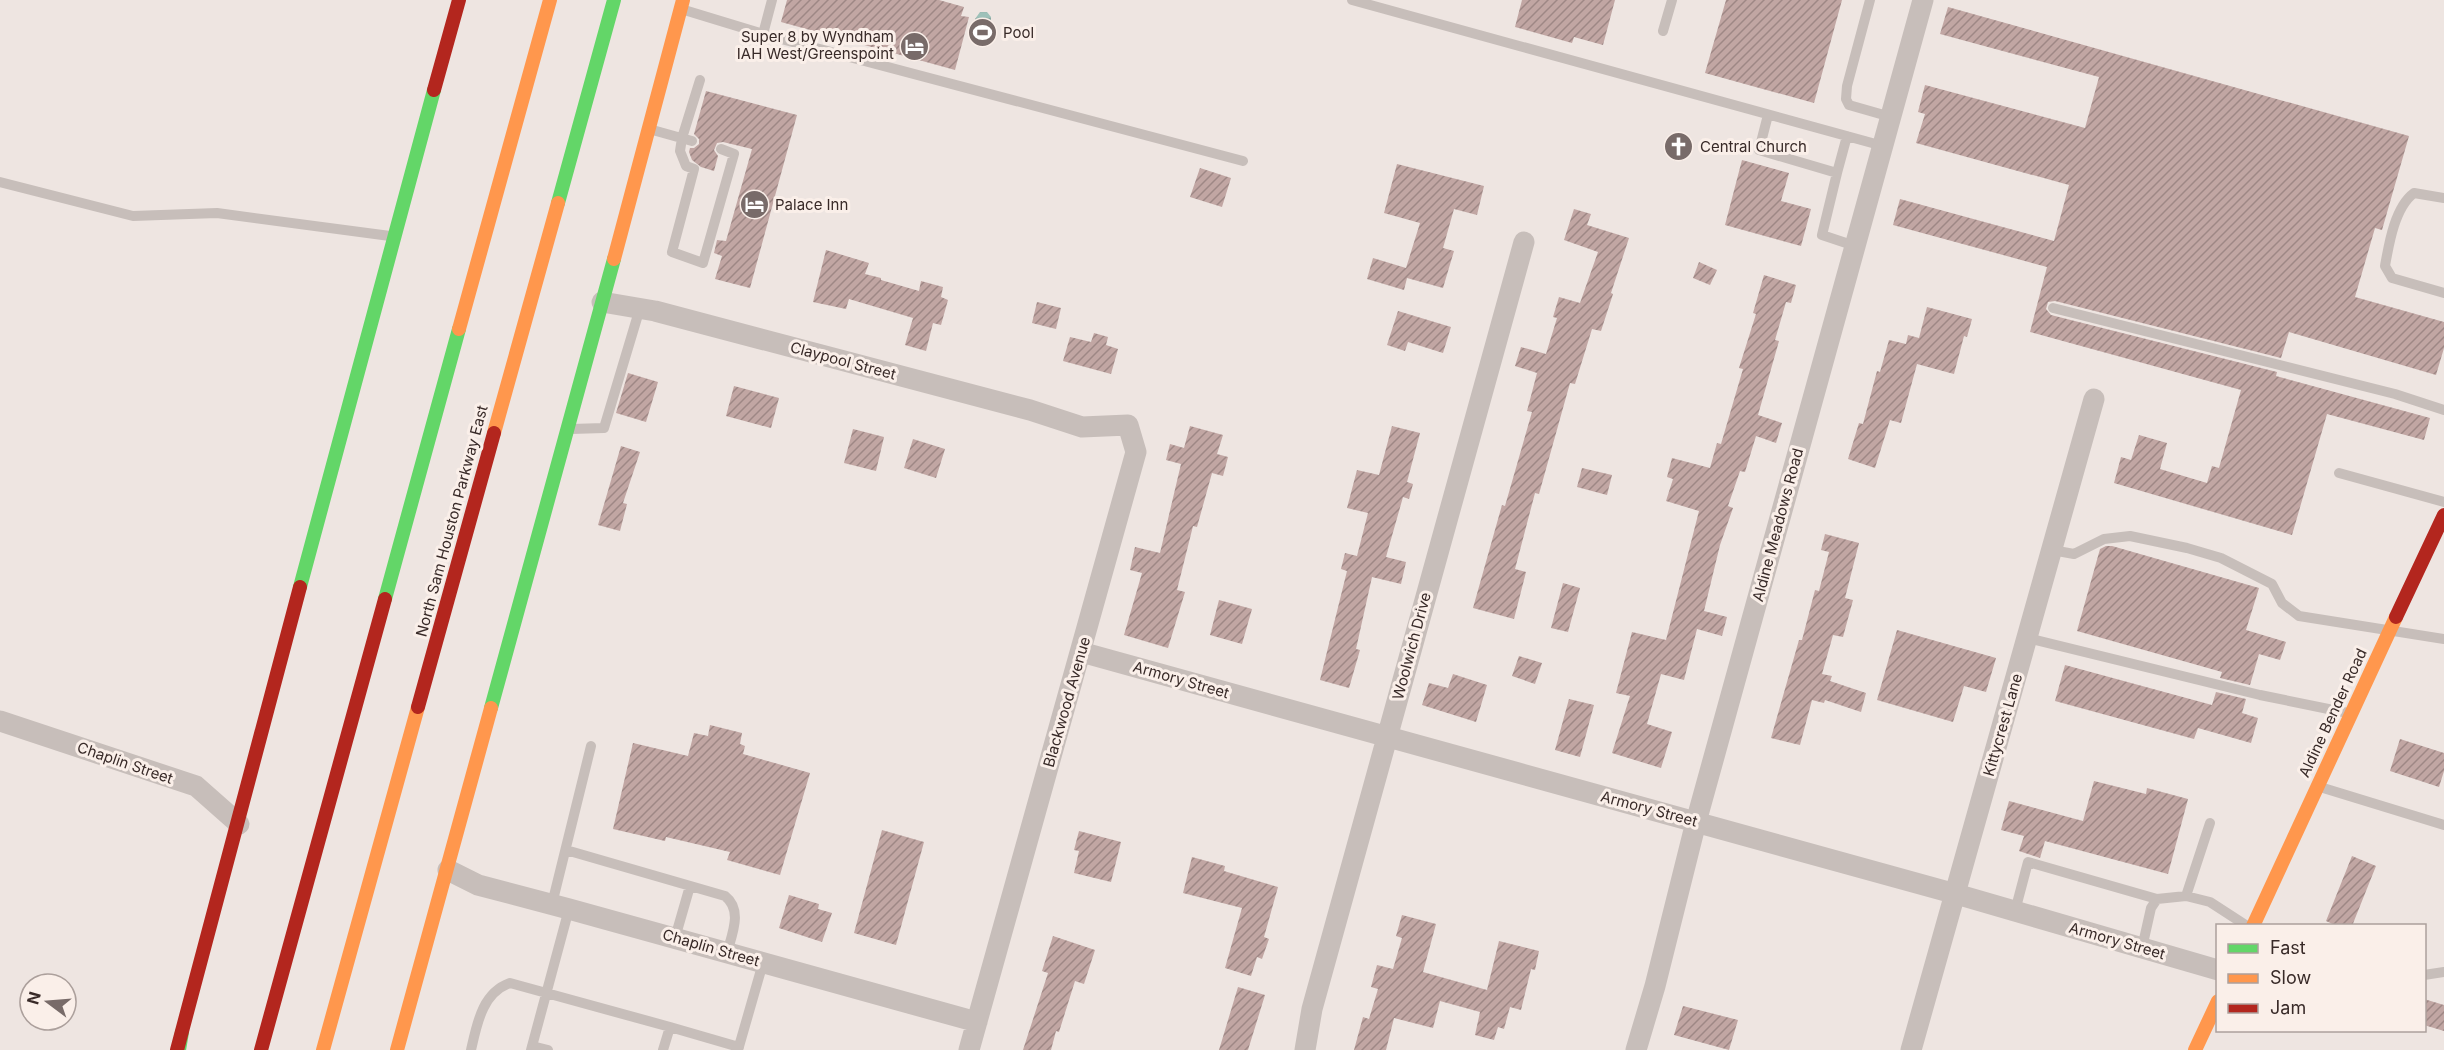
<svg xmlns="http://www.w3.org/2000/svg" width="2444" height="1050" font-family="Inter,sans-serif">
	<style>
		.water { fill: url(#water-rules) }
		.building { fill: url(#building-hatch) }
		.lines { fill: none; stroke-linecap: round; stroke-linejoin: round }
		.lane { stroke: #c7beba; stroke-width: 10 }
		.street { stroke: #c7beba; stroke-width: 21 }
		.fast { stroke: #63d668; stroke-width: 14 }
		.slow { stroke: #ff974d; stroke-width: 14 }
		.jam { stroke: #b3261e; stroke-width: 14 }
		.labels { text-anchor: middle; stroke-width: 6; stroke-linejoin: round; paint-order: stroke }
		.poi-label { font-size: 15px; fill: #382a28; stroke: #faefe9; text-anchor: start }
		.street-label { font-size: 15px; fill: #382a28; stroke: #faefe9 }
	</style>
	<defs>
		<pattern id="water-rules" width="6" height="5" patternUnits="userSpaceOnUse" patternTransform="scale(1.5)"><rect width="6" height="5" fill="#9ec1b9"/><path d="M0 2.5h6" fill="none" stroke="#829d96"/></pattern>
		<pattern id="building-hatch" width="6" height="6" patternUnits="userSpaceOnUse" patternTransform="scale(1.5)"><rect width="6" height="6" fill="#c1a6a3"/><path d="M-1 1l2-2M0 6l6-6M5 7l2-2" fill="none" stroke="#9e8785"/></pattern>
	</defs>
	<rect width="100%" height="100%" fill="#eee5e1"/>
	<path class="water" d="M980 12H987L991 17C991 29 990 38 979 46L973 43C972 34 976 28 975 19Z"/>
	<path class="building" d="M787 0H939L964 7 961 16 969 17 955 70 781 22Z
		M1522 0H1615L1603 45 1574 37 1572 43 1515 27Z
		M1726 0H1842L1814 103 1705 73Z
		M1948 7 2409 136 2382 230 2375 228 2355 297 2444 322V348L2436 375 2289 332 2281 358 2055 301 2048 302 2046 309 2051 315 2277 372 2276 376 2430 418 2424 440 2327 414 2292 535 2114 483 2121 457 2131 460 2139 435 2167 443 2160 469 2207 483 2212 466 2219 468 2241 390 2030 332 2047 267 1893 225 1900 199 2054 241 2069 185 1916 143 1925 114 1918 112 1925 85 2085 128 2099 77 1940 34Z
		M706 91 797 115 750 288 715 279 722 256 714 253 717 240 726 241 752 149 723 142 717 143 714 150 718 156 714 171 701 167 692 160 689 152 690 148H694L699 144V139L694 134Z
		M1742 160 1789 173 1781 201 1811 209 1801 246 1725 225Z
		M1397 164 1484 186 1477 215 1454 209 1443 248 1454 251 1443 288 1407 278 1404 290 1367 279 1373 258 1406 268 1420 223 1384 213Z
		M1200 168 1231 178 1222 207 1190 197Z
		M1574 209 1591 214 1587 225 1629 238 1611 293 1613 294 1601 331 1592 329 1575 384 1570 383 1539 494 1535 493 1515 569 1526 572 1514 619 1473 608 1502 505 1505 506 1532 412 1527 411 1537 373 1515 366 1521 347 1546 354 1557 318 1553 317 1559 297 1580 303 1598 252 1564 240Z
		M826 250 869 263 865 274 881 278V280L919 291 921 281 943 287 941 297 948 300 941 325 933 323 926 351 905 345 913 318 849 299 846 309 813 302Z
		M1699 262 1717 270 1710 285 1693 278Z
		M1764 275 1796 285 1791 303 1786 302 1775 340 1779 341 1758 415 1782 423 1776 443 1756 436 1745 472 1740 471 1728 506 1733 508 1720 545 1704 611 1727 617 1722 636 1697 629 1684 680 1661 674 1647 724 1672 732 1661 768 1612 753 1630 696 1616 693 1632 632 1666 640 1699 511 1666 501 1673 479 1667 477 1672 458 1710 468 1717 443 1721 444 1743 369 1739 368 1756 314 1753 313Z
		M1037 302 1061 308 1056 329 1032 323Z
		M1927 307 1972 319 1967 337 1964 336 1954 374 1917 364 1901 423 1890 420 1875 468 1848 459 1859 423 1863 424 1877 371 1880 372 1889 340 1906 344 1908 335 1919 338Z
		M1398 311 1451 327 1443 353 1408 342 1405 351 1387 345Z
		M1094 333 1108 337 1106 345 1118 349 1111 374 1063 361 1070 337 1091 342Z
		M628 373 658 382 646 422 616 413Z
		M734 386 779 398 771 428 726 416Z
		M1190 426 1223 435 1217 454 1228 457 1223 476 1212 473 1197 527 1193 526 1177 590 1185 592 1168 648 1124 635 1142 573 1130 570 1135 547 1160 553 1181 464 1166 460 1170 444 1184 448Z
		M1392 426 1420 433 1407 482 1413 484 1409 499 1403 497 1386 557 1406 562 1401 584 1372 577 1356 649 1360 650 1349 688 1320 680 1347 571 1341 569 1345 553 1357 556 1368 513 1347 508 1357 470 1379 475Z
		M853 429 884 437 876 471 844 463Z
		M913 439 945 449 936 478 904 468Z
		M621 446 640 452 623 503 627 504 620 531 598 525Z
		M1582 468 1612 475 1607 495 1577 487Z
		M1825 534 1859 543 1845 598 1853 600 1843 637 1833 635 1822 674 1832 676 1830 681 1866 693 1861 712 1825 700 1824 703 1812 700 1800 745 1771 738 1799 640H1802L1815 590 1819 591 1829 552 1821 550Z
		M2106 546H2112L2259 588 2246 630 2286 642 2280 660 2259 654 2250 685 2220 678 2222 672 2077 631 2100 549Z
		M1563 583 1580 588 1568 632 1551 628Z
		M1219 600 1252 609 1242 644 1210 635Z
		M1897 630 1996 658 1986 692 1964 686 1953 722 1877 700Z
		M1519 656 1542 663 1535 684 1512 676Z
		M2065 665 2212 705 2216 692 2246 699 2242 713 2258 718 2251 743 2198 728 2194 739 2055 701Z
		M1453 674 1487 685 1476 722 1422 705 1429 683 1448 688Z
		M1569 699 1594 705 1580 757 1555 750Z
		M710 725 742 733 740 744 745 746 743 754 810 773 780 875 727 860 730 852 666 837 665 841 613 829 633 743 688 756 694 733 708 736Z
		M2400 739 2444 753V771L2439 787 2390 771Z
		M2094 781 2146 794 2147 788 2188 799 2168 874 2045 841 2040 858 2019 851 2024 836 2001 830 2009 801 2083 821Z
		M882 830 924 842 896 945 854 933Z
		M1079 831 1121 842 1111 882 1074 873 1079 851 1074 850Z
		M2352 856 2376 866 2352 926H2337L2326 921Z
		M1192 857 1225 866 1224 871 1278 887 1264 937 1269 939 1262 959 1257 957 1251 976 1225 968 1242 908 1183 893Z
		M789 895 819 904 818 909 832 913 822 942 779 928Z
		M1402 915 1436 924 1423 972 1487 990 1499 941 1539 951 1535 970 1531 969 1521 1010 1510 1007 1504 1029 1498 1027 1494 1040 1475 1035 1480 1012 1440 1001 1433 1028 1394 1018 1386 1050H1354L1363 1017 1369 1019 1378 989 1371 987 1377 965 1393 969 1402 938 1396 936Z
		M1053 936 1095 950 1084 984 1075 981 1059 1032 1056 1031 1051 1050H1023L1048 973 1042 971Z
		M1238 987 1265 995 1248 1050H1219Z
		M2424 999 2444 1005V1031L2424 1025Z
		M1683 1006 1738 1020 1729 1050 1674 1035Z"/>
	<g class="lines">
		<path class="lane" d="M1352 0 1883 146
			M1870 0 1847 86 1846 99 1849 105 1891 117
			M681 9 763 34 1243 161
			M1663 31 1672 0
			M763 34 772 0
			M700 80 682 138 680 151 686 166 694 169 672 252 703 263 734 154 721 149
			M1768 115 1759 150 1837 173 1822 235 1855 246
			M649 129 692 141
			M1837 173 1847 136
			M0 182 133 216 217 213 390 236
			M2444 198 2414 193C2395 207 2389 243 2385 266L2392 278 2444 293
			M2053 308 2395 394 2444 410
			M571 429 604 428 640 308
			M2339 473 2444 502
			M2052 550 2074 554 2104 539 2130 536 2187 548 2221 558 2272 584 2282 603 2299 616 2444 639
			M2027 638 2260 695 2348 713
			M2320 787 2444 825
			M566 850 725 896C743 910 732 934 727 953
			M2186 896 2210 902 2247 926
			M552 904 591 746
			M2015 911 2028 862 2157 899
			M675 938 690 886
			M2142 948 2151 908 2157 899 2186 896 2210 823
			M2424 975 2444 972
			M532 1046 548 1050
			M471 1050C477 1024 482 993 510 983L670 1027
			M531 1050 569 909
			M663 1050 670 1027 739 1047
			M738 1050 763 963"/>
		<path class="street" d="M602 302 655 311 1030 410 1082 427 1128 425 1136 452 969 1050
			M1081 652 1956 894 2218 970
			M0 721 196 786 239 824
			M448 870 478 885 569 909 977 1022
			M1305 1050 1312 1009 1524 242
			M1636 1050 1655 986 1696 822 1923 0
			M1911 1050 2094 399"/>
		<path class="fast" d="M558 203 614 0
			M300 587 434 90
			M385 599 459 329
			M491 708 614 259
			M179 1050 182 1032"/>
		<path class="slow" d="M614 259 683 0
			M459 329 550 0
			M494 433 558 203
			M2253 926 2396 617
			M323 1050 418 707
			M397 1050 491 708
			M2195 1050 2218 1001"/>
		<path class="jam" d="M434 90 459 0
			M2396 617 2444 515
			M418 707 494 433
			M177 1050 300 587
			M261 1050 385 599"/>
	</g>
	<defs>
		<symbol id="stadium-disc" viewBox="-11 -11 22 22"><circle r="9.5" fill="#786b69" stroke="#faefe9"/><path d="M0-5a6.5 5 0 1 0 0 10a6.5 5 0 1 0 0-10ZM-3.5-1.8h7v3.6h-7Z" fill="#fff"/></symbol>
		<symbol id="hotel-disc" viewBox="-11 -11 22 22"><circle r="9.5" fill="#786b69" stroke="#faefe9"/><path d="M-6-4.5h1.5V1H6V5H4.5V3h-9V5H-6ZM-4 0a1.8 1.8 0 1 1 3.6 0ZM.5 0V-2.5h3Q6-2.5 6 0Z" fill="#fff"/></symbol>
		<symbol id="church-disc" viewBox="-11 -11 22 22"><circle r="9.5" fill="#786b69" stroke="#faefe9"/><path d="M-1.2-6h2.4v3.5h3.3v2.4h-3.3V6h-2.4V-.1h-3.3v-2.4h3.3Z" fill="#fff"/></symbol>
	</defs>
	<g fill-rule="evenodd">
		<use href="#stadium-disc" x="966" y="16" width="33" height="33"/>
		<use href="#hotel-disc" x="898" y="30" width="33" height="33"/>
		<use href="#church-disc" x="1662" y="130" width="33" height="33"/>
		<use href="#hotel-disc" x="738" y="188" width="33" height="33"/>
	</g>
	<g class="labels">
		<g class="poi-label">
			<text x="1003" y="38">Pool</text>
			<text x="894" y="42" text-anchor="end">Super 8 by Wyndham<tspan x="894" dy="17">IAH West/Greenspoint</tspan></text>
			<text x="1700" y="152">Central Church</text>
			<text x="775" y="210">Palace Inn</text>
		</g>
		<g class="street-label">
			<text transform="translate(843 361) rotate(15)" y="5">Claypool Street</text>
			<text transform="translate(452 521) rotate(-75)" y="5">North Sam Houston Parkway East</text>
			<text transform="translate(1778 525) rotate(-75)" y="5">Aldine Meadows Road</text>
			<text transform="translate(1412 646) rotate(-75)" y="5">Woolwich Drive</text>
			<text transform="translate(1181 680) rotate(16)" y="5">Armory Street</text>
			<text transform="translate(1067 702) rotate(-74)" y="5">Blackwood Avenue</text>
			<text transform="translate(2333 713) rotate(-65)" y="5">Aldine Bender Road</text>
			<text transform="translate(2003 725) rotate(-74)" y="5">Kittycrest Lane</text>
			<text transform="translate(125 763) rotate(19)" y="5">Chaplin Street</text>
			<text transform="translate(1649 809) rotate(15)" y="5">Armory Street</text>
			<text transform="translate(2117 941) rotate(16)" y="5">Armory Street</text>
			<text transform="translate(711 948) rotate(16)" y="5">Chaplin Street</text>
		</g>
	</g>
	<rect x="2216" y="924" width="210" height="108" fill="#faefe9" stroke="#aca09c" stroke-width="1.5"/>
	<rect x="2228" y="944" width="30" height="9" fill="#63d668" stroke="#aca09c" stroke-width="1.5"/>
	<text x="2270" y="954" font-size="18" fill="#382a28">Fast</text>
	<rect x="2228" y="974" width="30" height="9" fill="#ff974d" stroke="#aca09c" stroke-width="1.5"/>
	<text x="2270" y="984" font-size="18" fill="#382a28">Slow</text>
	<rect x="2228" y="1004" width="30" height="9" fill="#b3261e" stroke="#aca09c" stroke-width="1.5"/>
	<text x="2270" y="1014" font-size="18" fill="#382a28">Jam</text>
	<g transform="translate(48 1002) rotate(286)"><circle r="28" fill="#faefe9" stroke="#aca09c" stroke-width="1.5"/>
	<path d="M0-4.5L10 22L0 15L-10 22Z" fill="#786b69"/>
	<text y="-9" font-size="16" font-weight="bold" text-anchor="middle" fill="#382a28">N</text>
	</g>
</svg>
